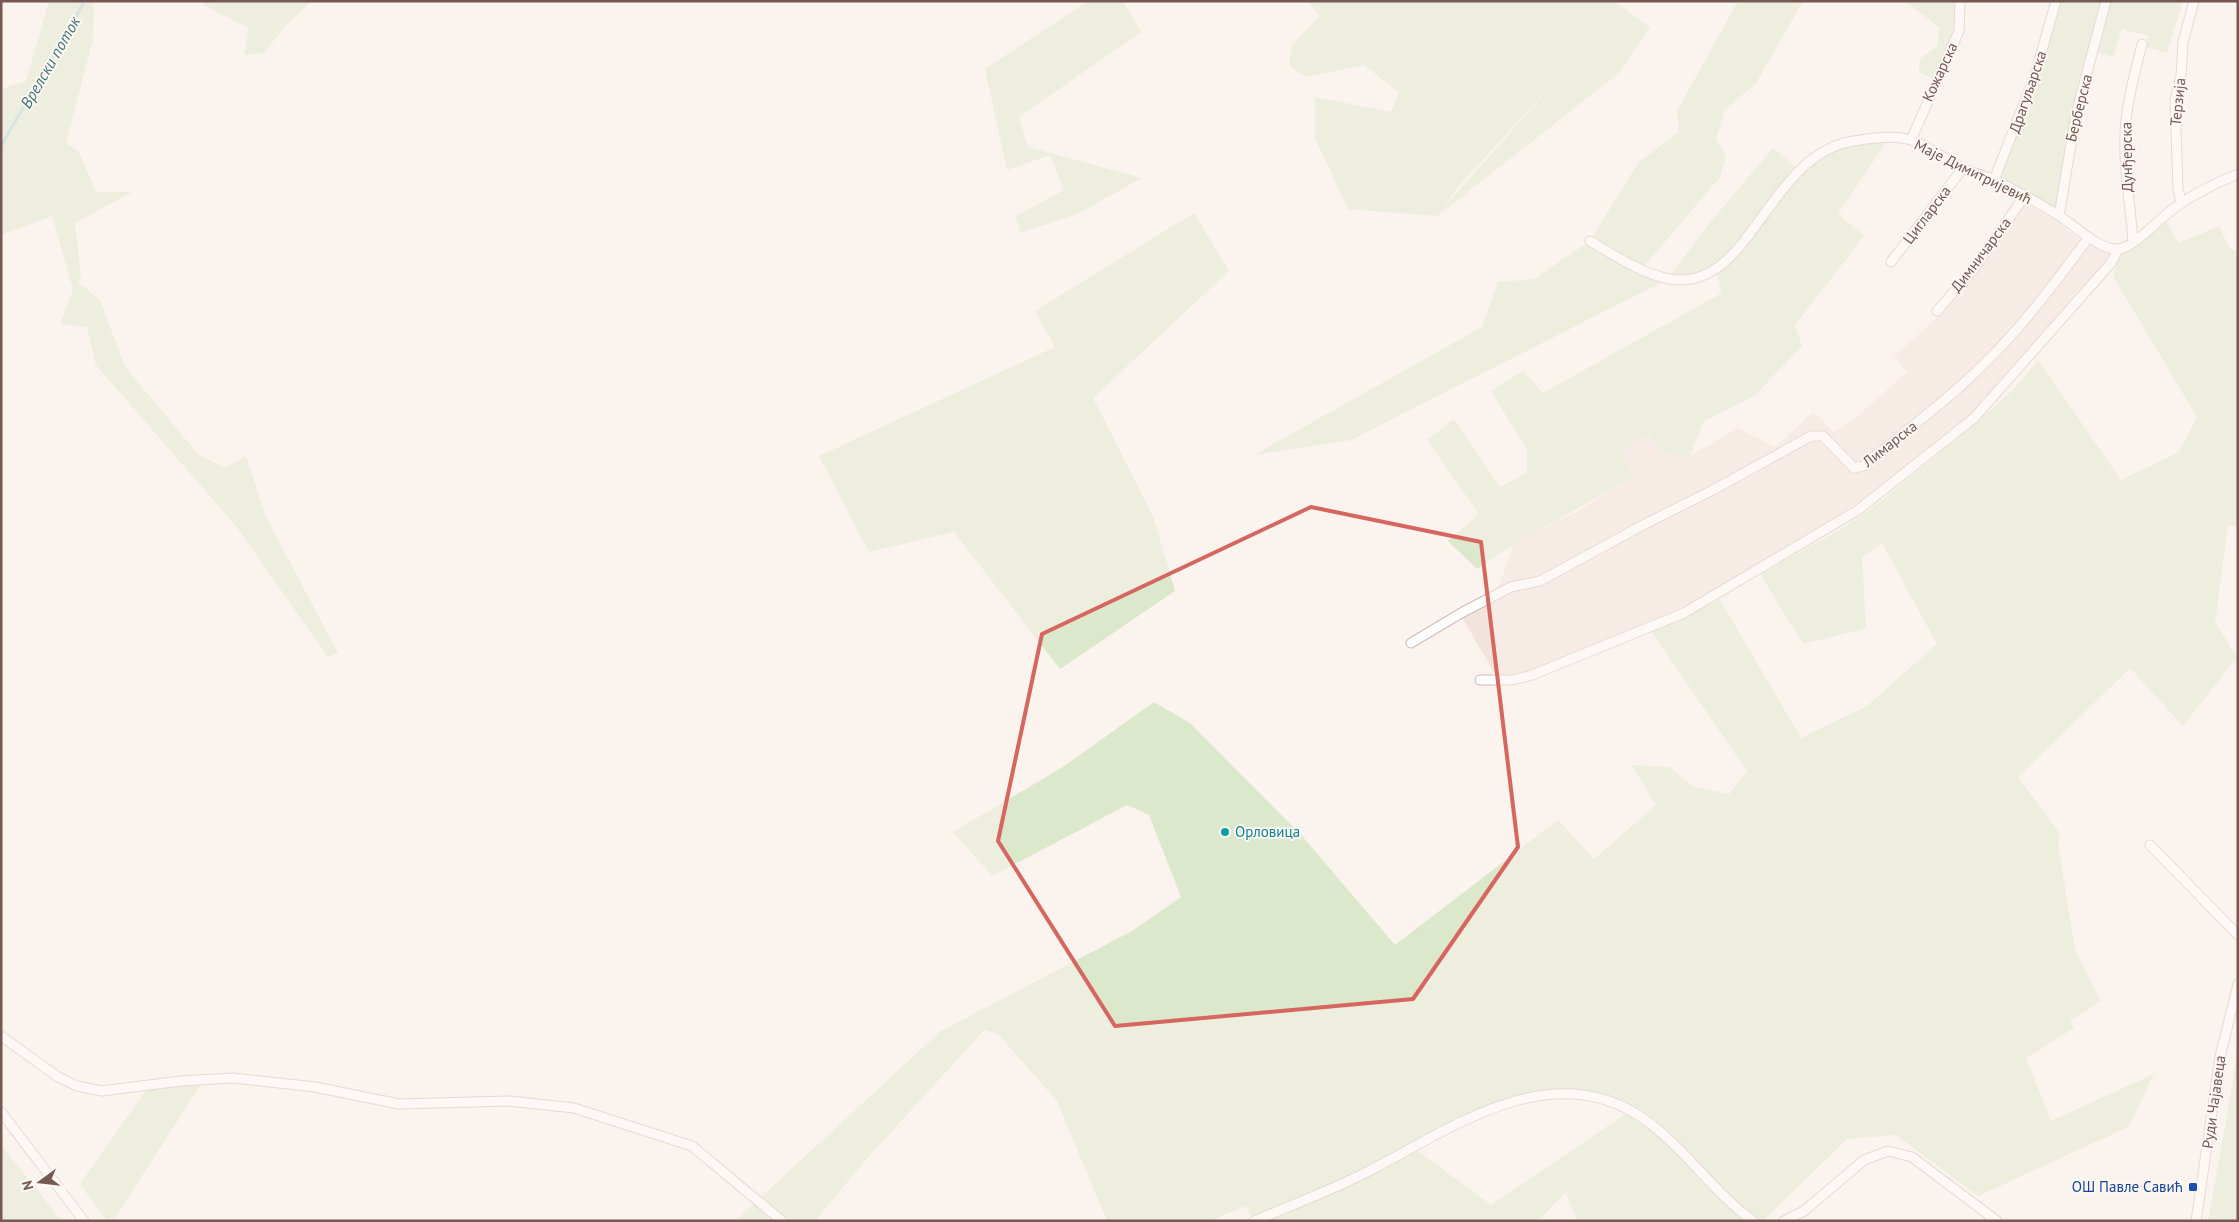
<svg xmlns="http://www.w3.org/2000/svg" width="2239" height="1222" font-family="'PT Sans',sans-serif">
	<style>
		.residential { fill: #f2e4dc }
		.green { fill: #dce8cc; fill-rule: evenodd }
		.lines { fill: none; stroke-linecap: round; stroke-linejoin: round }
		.stream { stroke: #aad3d3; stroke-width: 3 }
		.street-casing { stroke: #cebcb5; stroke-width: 11 }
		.street { stroke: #fff; stroke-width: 9 }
		.marked { fill: none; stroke: #d66660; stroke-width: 4; stroke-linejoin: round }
		.culture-dot { fill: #0f9aa8; stroke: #fdf7f3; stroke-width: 2 }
		.transit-dot { fill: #1a4fb4; stroke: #fdf7f3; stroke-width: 2 }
		.labels { text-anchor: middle; stroke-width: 4; stroke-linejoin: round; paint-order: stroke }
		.street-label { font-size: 15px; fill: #745851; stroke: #fdf7f3 }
		.culture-label { font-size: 15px; fill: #0d838f; stroke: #fdf7f3; text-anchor: start }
		.transit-label { font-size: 15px; fill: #164399; stroke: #fdf7f3; text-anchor: end }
		.water-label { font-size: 16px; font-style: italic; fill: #467676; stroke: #fdf7f3 }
	</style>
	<rect width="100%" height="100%" fill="#fbf3ed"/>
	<path class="residential" d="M2024 203 2056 221 2087 245 2111 255 1971 417 1896 476 1821 528 1764 560 1719 590 1647 624 1530 673 1496 676 1462 617 1494 599 1515 542 1578 511 1633 477 1622 451 1651 435 1662 453 1690 456 1738 428 1775 447 1813 412 1834 432 1858 416 1907 372 1894 356 1933 322 1975 271Z"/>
	<path class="green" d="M49 1H94L93 39 66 143 79 152 96 192H132L75 223 81 277 78 282 100 300 125 367 198 454 225 468 246 456 266 517 338 653 328 657 236 526 96 365 87 327 60 324 73 290 52 216 1 235V89L26 81Z
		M204 1H312L286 25 264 53 244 55 249 28 203 5Z
		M1088 1H1125L1124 3 1141 32 1019 117 1028 147 1142 178 1079 213 1020 233 1016 216 1064 190 1050 155 1007 170 985 69Z
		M1308 1H1614L1650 27 1619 73 1437 216 1348 209 1315 138V97L1391 112 1399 92 1364 65 1306 77 1289 65 1292 45 1320 16ZM1545 92V93L1441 211 1457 188Z
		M1738 1H1803L1756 83 1724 111 1716 139 1726 155 1720 177 1642 269 1668 278 1713 219 1773 148 1797 168 1829 148 1888 139 1838 214 1864 236 1795 325 1802 346 1754 396 1704 421 1690 456 1662 453 1650 435 1622 451 1633 477C1581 508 1527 534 1477 569L1448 541 1479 514 1427 440 1454 419 1500 487 1527 473V450L1491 391 1523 371 1543 393 1722 293 1716 269 1691 280 1668 279 1351 440 1254 455 1482 327 1498 282 1534 279 1590 241 1638 163 1679 132 1677 111Z
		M1905 1H1955V34L1935 80 1919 72 1920 59 1937 46 1940 28Z
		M2056 1H2183L2167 53 2146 47 2149 36 2122 29 2113 57 2094 51 2059 216 1994 180 2034 78Z
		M1194 213 1229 271 1093 398 1153 516 1175 591 1060 669 954 532 869 552 819 456 1055 347 1035 311Z
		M2166 221 2179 243 2219 226 2229 247 2238 253V527L2228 525 2215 622 2237 657 2183 726 2130 668 2018 777 2060 834 2058 844 2075 950 2101 1001 2070 1021 2074 1028 2026 1058 2051 1121 2154 1074 2128 1127 1978 1196 1896 1135 1847 1139 1763 1221H1577L1566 1192 1538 1221H1253L1246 1206 1209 1221H1107L1057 1101 998 1034 984 1030 863 1163 815 1221H735L941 1031 1132 931 1181 897 1149 815 1127 805 992 876 953 832 1063 767 1154 702 1190 723 1303 837 1395 945 1558 820 1594 859 1656 805 1632 765 1669 767 1694 787 1729 794 1747 771 1651 631 1720 600 1801 738 1867 706 1937 644 1882 543 1862 557 1866 628 1803 644 1760 574 1843 528 1876 505 1978 421 2013 390 2038 360 2121 480 2179 452 2197 417 2113 276 2119 255ZM1584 1094 1630 1111 1491 1205 1414 1148 1518 1099Z
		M2238 1041V1221H2208L2233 1082Z
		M205 1078 113 1221H107L80 1184 149 1086Z
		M1 1145 62 1221H1Z"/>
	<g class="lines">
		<path class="stream" d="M1 146 83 4"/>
		<defs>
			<path id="street" d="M1911 140 1959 31 1960 1
				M1994 180 2034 78 2056 1
				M2181 203 2178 188 2175 101 2181 75 2183 42 2194 1
				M2059 216 2076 114 2106 1
				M1590 241C1614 255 1642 274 1670 279 1751 293 1768 153 1854 141 1870 138 1895 135 1911 140 1929 146 1945 159 1962 168 1972 173 1984 175 1994 180 2016 190 2038 203 2058 215 2073 224 2100 251 2118 249 2136 247 2163 214 2180 204 2198 192 2218 182 2238 174
				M2133 242C2131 206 2123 170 2125 134 2126 104 2135 73 2142 44
				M1891 262 1963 168
				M1937 311 1972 271 2024 197
				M1411 643 1463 612 1511 587 1540 581 1645 524 1713 490 1811 436H1823L1854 468 1863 466C1904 432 1947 401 1985 363 2024 325 2057 280 2089 237
				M1480 680H1513L1532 675 1684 613 1858 510 1974 418 2111 263 2118 249
				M2150 845 2238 935
				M1 1036 58 1077 77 1086 102 1091 180 1081 233 1078 315 1087 399 1104 509 1101 574 1108 692 1146 782 1221
				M1 1112 84 1221
				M1254 1221C1292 1205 1332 1190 1369 1171 1447 1131 1543 1060 1633 1112 1678 1138 1711 1191 1753 1221
				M1784 1221 1804 1211 1864 1160 1888 1151 1912 1157 1997 1221
				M2196 1221 2220 1057 2238 984"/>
		</defs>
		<use href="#street" class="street-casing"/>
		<use href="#street" class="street"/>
	</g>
	<path d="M0 0H2239V1222H0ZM1311 507 1481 542 1518 847 1413 999 1115 1026 998 841 1042 634Z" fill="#fbf3ed" fill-opacity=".55" fill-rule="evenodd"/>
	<path class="marked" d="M1311 507 1481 542 1518 847 1413 999 1115 1026 998 841 1042 634Z"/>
	<circle class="culture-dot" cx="1225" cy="832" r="5"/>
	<rect class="transit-dot" x="2188" y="1182" width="10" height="10" rx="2.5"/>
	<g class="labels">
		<g class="street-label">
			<text transform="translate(1940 72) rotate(-65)" y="5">Кожарска</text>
			<text transform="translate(2028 92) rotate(-71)" y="5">Драгуљарска</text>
			<text transform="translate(2178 102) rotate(-84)" y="5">Терзија</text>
			<text transform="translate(2079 108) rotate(-76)" y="5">Берберска</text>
			<text transform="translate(2127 157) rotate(-91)" y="5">Дунђерска</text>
			<text transform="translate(1973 172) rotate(26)" y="5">Маје Димитријевић</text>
			<text transform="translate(1927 215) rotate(-53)" y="5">Цигларска</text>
			<text transform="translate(1981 255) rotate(-53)" y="5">Димничарска</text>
			<text transform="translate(1890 444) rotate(-38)" y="5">Лимарска</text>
			<text transform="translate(2214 1102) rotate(-82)" y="5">Руди Чајавеца</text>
		</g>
		<g class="culture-label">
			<text x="1235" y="837">Орловица</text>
		</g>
		<g class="transit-label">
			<text x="2183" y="1192">ОШ Павле Савић</text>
		</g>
		<g class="water-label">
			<text transform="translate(50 62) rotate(-60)" y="6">Врелски поток</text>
		</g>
	</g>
	<rect width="2239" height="1222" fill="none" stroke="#745851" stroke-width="5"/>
	<g transform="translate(40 1182) rotate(255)" stroke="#fdf7f3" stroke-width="4" paint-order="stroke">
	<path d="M0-4L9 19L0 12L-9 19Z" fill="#745851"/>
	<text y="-8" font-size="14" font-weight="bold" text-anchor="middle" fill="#745851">N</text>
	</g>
</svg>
